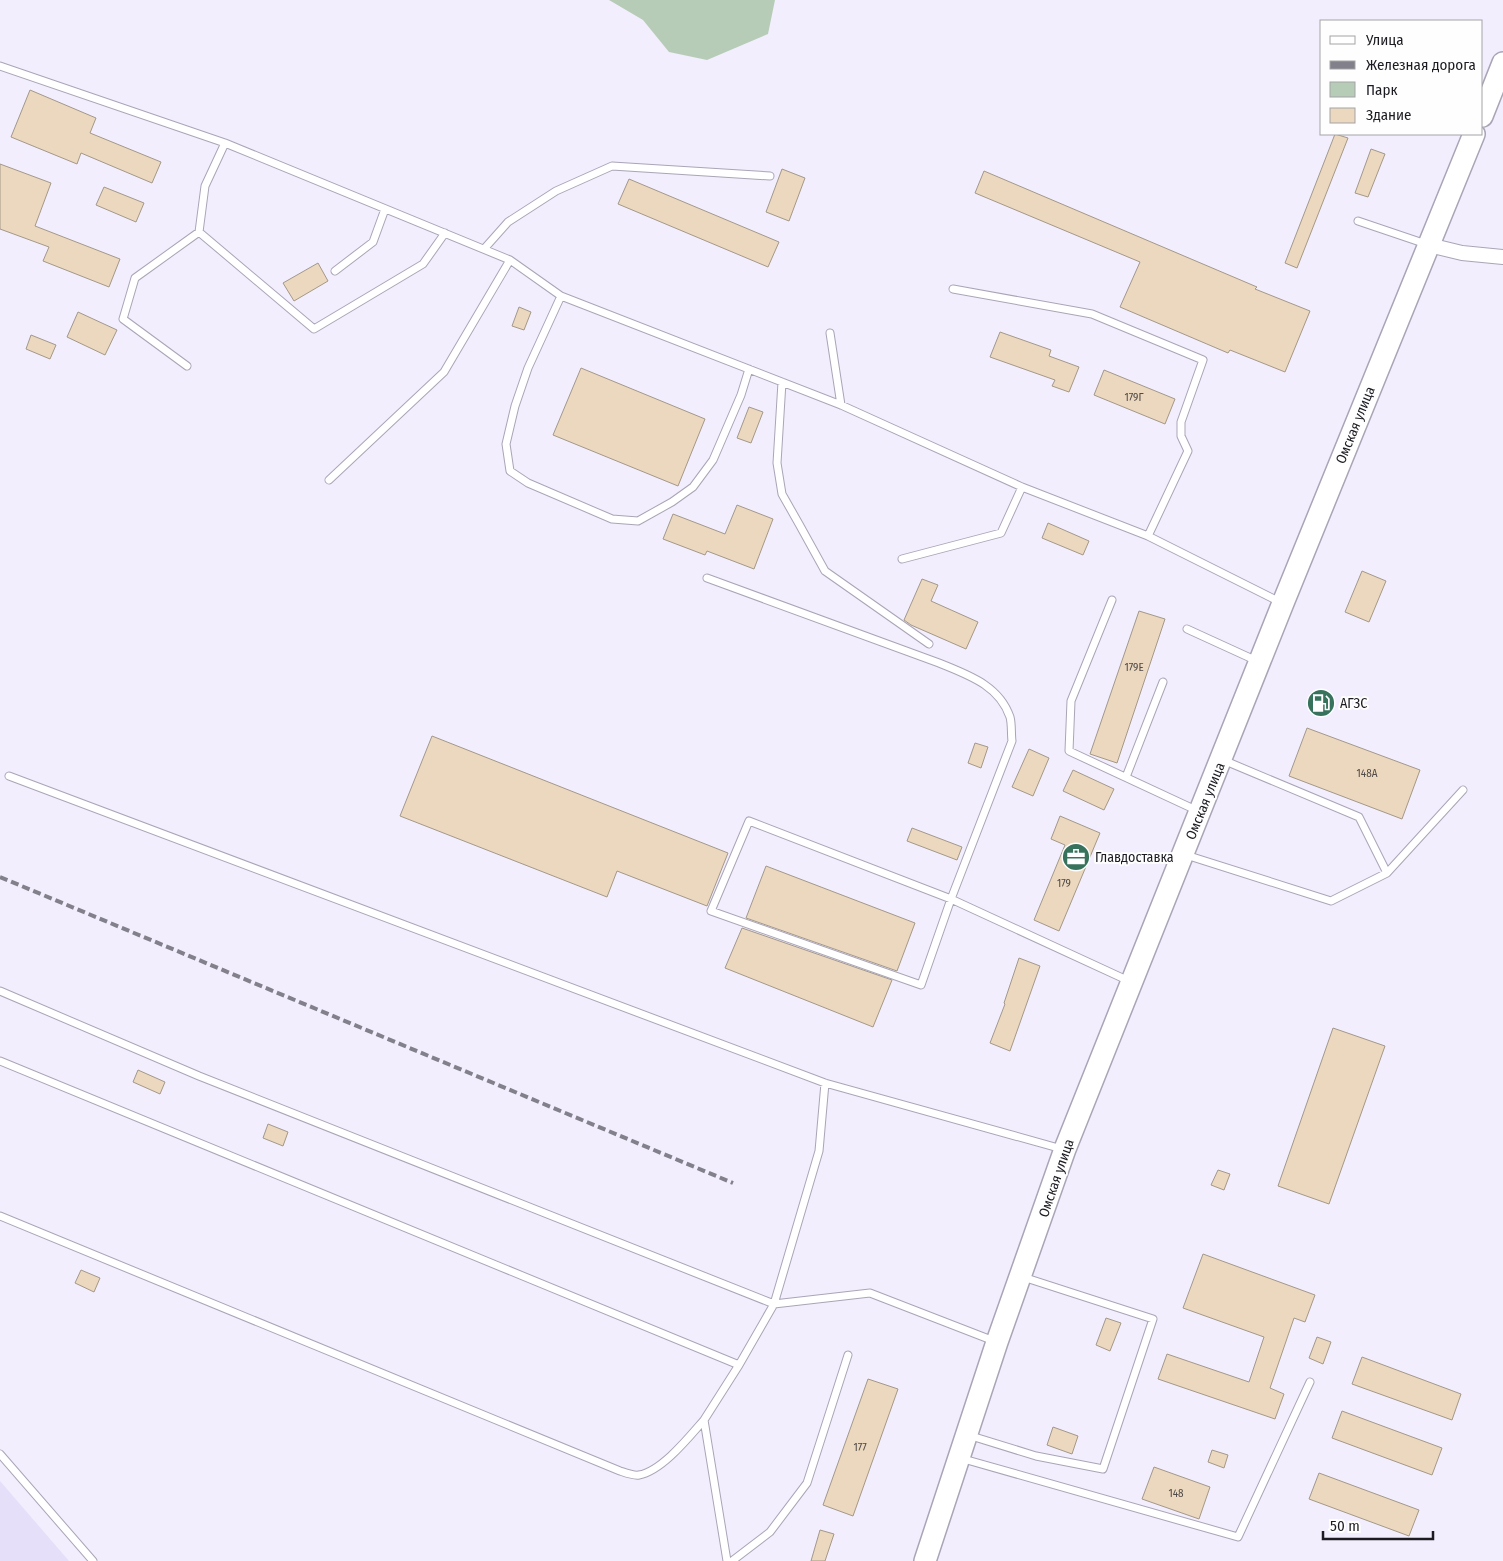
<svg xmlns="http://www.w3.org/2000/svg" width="1503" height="1561" font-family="'Fira Sans Condensed',sans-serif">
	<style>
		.built { fill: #e6dff9 }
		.green { fill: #b7ccb7 }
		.building { fill: #ebd8be; stroke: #a39889 }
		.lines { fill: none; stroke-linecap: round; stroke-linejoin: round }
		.lane-casing { stroke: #aaa5b6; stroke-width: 9 }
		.street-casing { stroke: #aaa5b6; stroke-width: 16 }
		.primary-casing { stroke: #aaa5b6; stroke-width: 24 }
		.lane { stroke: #fff; stroke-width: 7 }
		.street { stroke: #fff; stroke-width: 14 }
		.primary { stroke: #fff; stroke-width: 21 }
		.rail { stroke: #82808a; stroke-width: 4; stroke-dasharray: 8 4; stroke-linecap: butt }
		.labels { text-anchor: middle; stroke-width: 4; stroke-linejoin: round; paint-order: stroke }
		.number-label { font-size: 11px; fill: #504a48 }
		.street-label { font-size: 14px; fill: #1c1b21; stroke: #fefefe }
		.poi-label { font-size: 14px; fill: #1c1b21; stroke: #fefefe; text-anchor: start }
	</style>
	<rect width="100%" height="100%" fill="#f2eefd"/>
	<path class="built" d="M0 1481 69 1561H0Z"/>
	<path class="green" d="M609 0H775L768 34 707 60 669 52 643 20Z"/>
	<path class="building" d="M30 90 96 118 90 133 161 162 152 183 81 153 77 164 11 137Z
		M1335 134 1348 138 1297 268 1285 263Z
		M1371 149 1385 154 1368 197 1355 193Z
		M0 164 51 183 35 226 120 259 109 287 43 261 49 247 0 229Z
		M782 169 805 178 789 221 766 212Z
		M984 171 1257 287 1255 289 1310 311 1285 372 1230 350 1228 353 1120 307 1140 262 975 193Z
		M629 179 779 242 768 267 618 204Z
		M104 187 144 203 136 222 96 205Z
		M318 263 328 281 294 301 283 283Z
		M519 307 531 312 524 330 512 326Z
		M78 312 117 330 105 355 67 337Z
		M1000 332 1051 350 1049 356 1079 367 1069 392 1052 386 1055 380 990 357Z
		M31 335 56 345 50 359 26 349Z
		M581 368 705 419 678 486 553 435Z
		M1104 370 1175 399 1165 424 1094 395Z
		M749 407 763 412 751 443 737 438Z
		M737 505 773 519 754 569 707 551 705 555 663 539 673 514 725 534Z
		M1048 523 1089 541 1083 555 1042 538Z
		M1362 571 1386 581 1369 622 1345 612Z
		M922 579 938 585 931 601 978 622 966 649 911 625 904 620Z
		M1139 611 1165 619 1117 763 1090 754Z
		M1307 728 1420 770 1402 819 1289 776Z
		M432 736 728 853 707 906 617 871 607 897 400 816Z
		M975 743 988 747 981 768 968 763Z
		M1029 749 1049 758 1033 796 1012 787Z
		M1073 770 1114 789 1104 810 1063 791Z
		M1060 816 1100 833 1059 931 1034 920 1065 845 1051 839Z
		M912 828 962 847 957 860 907 841Z
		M766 866 915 923 897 971 746 918Z
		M742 928 892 980 873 1027 725 968Z
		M1019 958 1040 966 1010 1051 990 1043 1005 1004 1004 1003Z
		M1333 1028 1385 1046 1329 1204 1278 1186Z
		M138 1070 165 1082 160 1094 133 1082Z
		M268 1124 288 1132 283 1146 263 1138Z
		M1218 1170 1230 1174 1224 1190 1211 1185Z
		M1203 1254 1315 1295 1305 1322 1294 1318 1270 1388 1284 1394 1275 1419 1158 1379 1167 1354 1249 1382 1264 1337 1183 1308Z
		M81 1270 100 1278 94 1292 75 1283Z
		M1106 1318 1121 1323 1110 1351 1096 1345Z
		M1317 1337 1331 1342 1323 1364 1309 1358Z
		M1362 1357 1461 1394 1452 1420 1352 1384Z
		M868 1379 898 1389 853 1516 823 1505Z
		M1342 1411 1442 1448 1432 1475 1332 1438Z
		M1053 1427 1078 1436 1072 1454 1047 1445Z
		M1212 1450 1228 1455 1224 1468 1208 1462Z
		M1154 1467 1210 1487 1199 1519 1142 1499Z
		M1319 1473 1419 1510 1409 1536 1309 1499Z
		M820 1530 834 1534 825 1561H811Z"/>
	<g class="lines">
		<defs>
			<path id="lane" d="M0 66 225 143 510 260 561 296 841 405 1022 487 1148 536 1280 602
				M1358 221 1426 244
				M199 232 314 329 423 264 445 233
				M484 249 508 222 556 191 612 166 770 176
				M335 271 373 242 385 209
				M953 289 1092 314 1203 360 1181 422V436L1188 451 1148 536
				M561 296 528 368 515 406 506 444 510 471 528 483 612 519 638 521 672 502 693 487 713 460 741 395 749 369
				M830 333 841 405
				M187 366 123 319 135 278 199 232 205 186 225 143
				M782 382 777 463 782 494 799 524 825 571 929 644
				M329 480 444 372 510 260
				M902 559 1001 533 1022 487
				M707 578 939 663C968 675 999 685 1010 717 1012 724 1011 734 1012 741L951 899 921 985 711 911 749 821 951 899 1129 981
				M1112 600 1071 701 1069 751 1198 811
				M1187 629 1257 661
				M1223 760 1359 817 1387 873
				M9 776 825 1083 1062 1149
				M1126 777 1163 682
				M1186 855 1331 901 1387 873 1463 790
				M0 991 199 1076 774 1304 870 1293 994 1341
				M0 1061 739 1365
				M0 1216 620 1471C626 1473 634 1476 639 1475 662 1471 689 1437 704 1420
				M968 1435 1036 1456 1103 1469 1153 1319 1023 1277
				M0 1454 93 1561
				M960 1458 1238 1537 1310 1382
				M727 1561 704 1420 739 1365 774 1304 819 1151 825 1083
				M732 1561 770 1532 807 1483 848 1355"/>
			<path id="street" d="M1429 245 1462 253 1503 257"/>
			<path id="primary" d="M1482 116 1503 63
				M925 1561 997 1342 1065 1149 1283 603 1474 134"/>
		</defs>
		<use href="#lane" class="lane-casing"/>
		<use href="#street" class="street-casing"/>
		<use href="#primary" class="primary-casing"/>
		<use href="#lane" class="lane"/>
		<use href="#street" class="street"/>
		<use href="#primary" class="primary"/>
		<path class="rail" d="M0 877 733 1183"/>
	</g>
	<defs>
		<symbol id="fuel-disc" viewBox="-11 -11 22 22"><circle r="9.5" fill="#37725c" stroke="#fefefe"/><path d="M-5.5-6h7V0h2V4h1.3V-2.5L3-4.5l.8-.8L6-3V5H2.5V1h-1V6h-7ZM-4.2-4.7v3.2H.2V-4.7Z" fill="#fff"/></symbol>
		<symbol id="office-disc" viewBox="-11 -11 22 22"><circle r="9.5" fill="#37725c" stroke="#fefefe"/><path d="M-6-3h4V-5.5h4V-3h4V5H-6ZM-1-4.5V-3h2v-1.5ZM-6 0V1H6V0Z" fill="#fff"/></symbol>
	</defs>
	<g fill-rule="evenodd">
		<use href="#fuel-disc" x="1305" y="687" width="32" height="32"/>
		<use href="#office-disc" x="1060" y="841" width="32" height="32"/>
	</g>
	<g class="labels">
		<g class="number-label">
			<text x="1134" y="401">179Г</text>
			<text x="1134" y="671">179Е</text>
			<text x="1367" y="777">148А</text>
			<text x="1064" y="887">179</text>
			<text x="860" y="1451">177</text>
			<text x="1176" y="1497">148</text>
		</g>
		<g class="street-label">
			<text transform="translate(1355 425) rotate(-68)" y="5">Омская улица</text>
			<text transform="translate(1205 801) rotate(-68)" y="5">Омская улица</text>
			<text transform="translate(1056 1178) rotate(-71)" y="5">Омская улица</text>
		</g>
		<g class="poi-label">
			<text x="1340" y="708">АГЗС</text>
			<text x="1095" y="862">Главдоставка</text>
		</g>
	</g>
	<rect x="1320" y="20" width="162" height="115" fill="#fefefe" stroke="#a4a3a6"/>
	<rect x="1330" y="36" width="25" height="8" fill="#ffffff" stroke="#a4a3a6"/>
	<text x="1366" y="45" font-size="15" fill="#1c1b21">Улица</text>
	<rect x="1330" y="61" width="25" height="8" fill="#82808a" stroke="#a4a3a6"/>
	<text x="1366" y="70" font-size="15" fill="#1c1b21">Железная дорога</text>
	<rect x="1330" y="82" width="25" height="15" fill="#b7ccb7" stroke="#a4a3a6"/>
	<text x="1366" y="95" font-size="15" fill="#1c1b21">Парк</text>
	<rect x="1330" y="108" width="25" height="15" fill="#ebd8be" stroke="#a4a3a6"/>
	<text x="1366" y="120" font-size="15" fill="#1c1b21">Здание</text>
	<path d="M1323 1531v8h110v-8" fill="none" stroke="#1c1b21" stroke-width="2.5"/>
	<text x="1330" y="1531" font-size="15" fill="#1c1b21" stroke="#fefefe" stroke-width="4" paint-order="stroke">50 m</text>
</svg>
